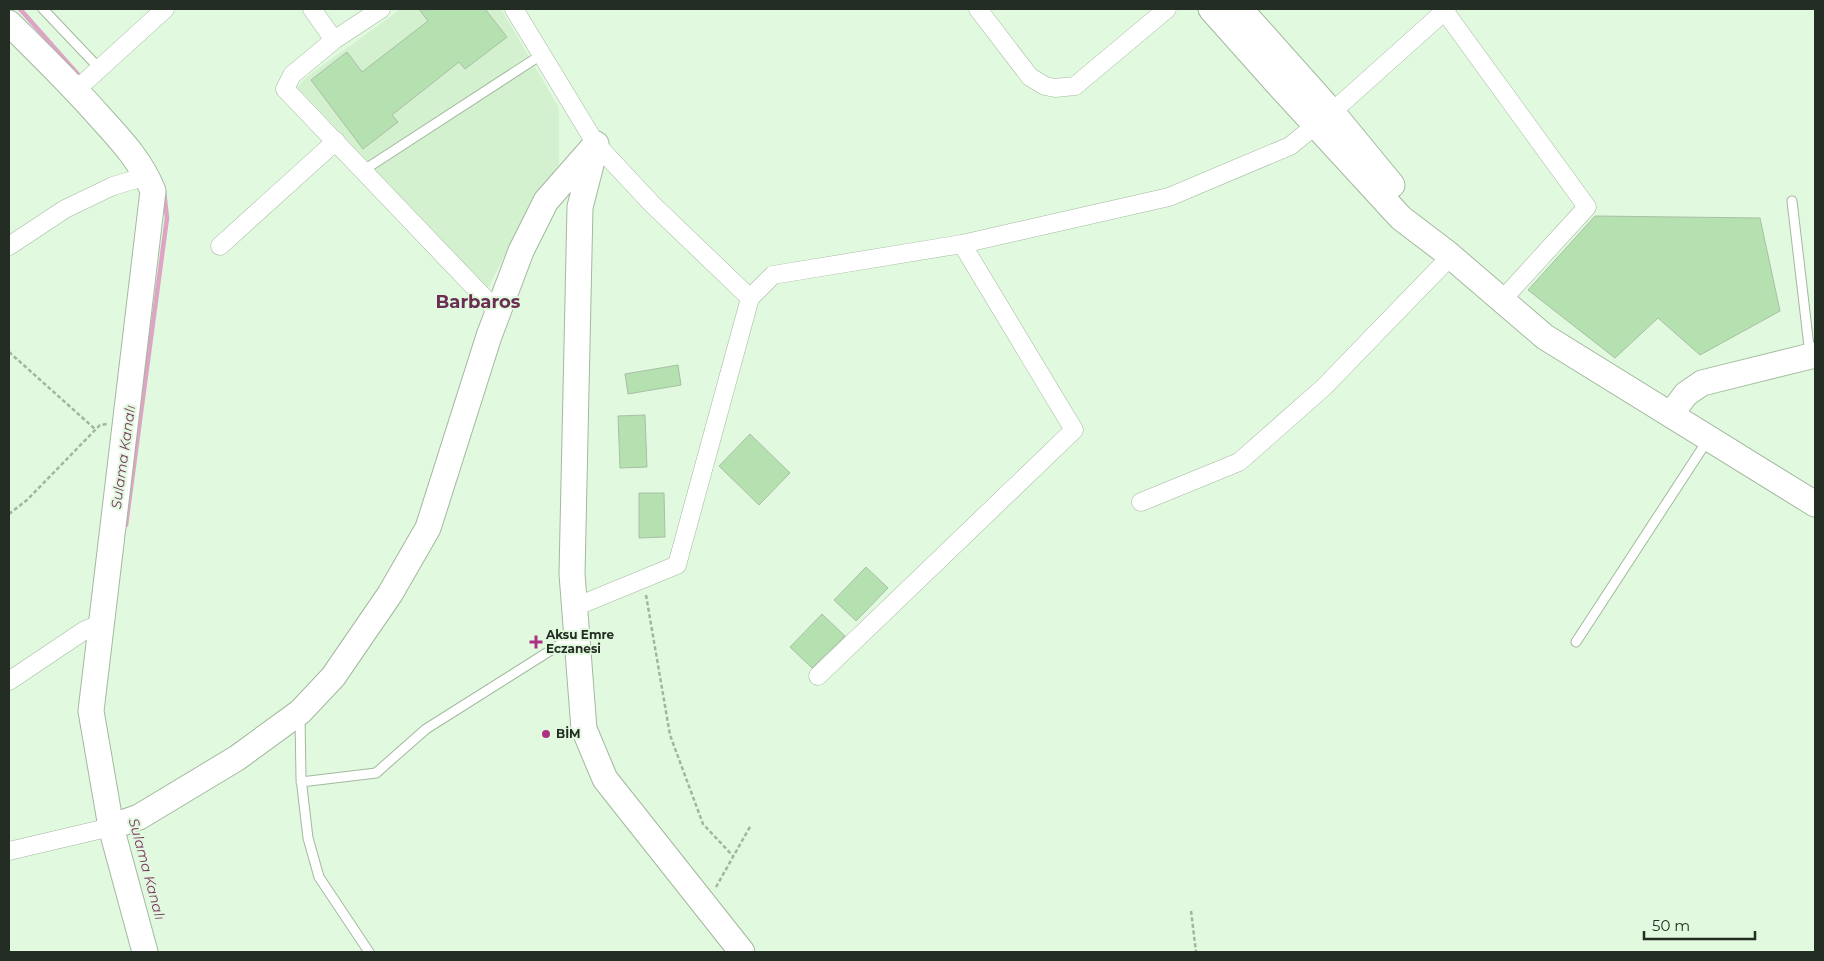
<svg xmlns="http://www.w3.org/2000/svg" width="1824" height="961" font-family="Montserrat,sans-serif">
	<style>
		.built { fill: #d3f0cf }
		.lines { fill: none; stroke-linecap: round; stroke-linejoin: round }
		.stream { stroke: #dda4c4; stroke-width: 4.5 }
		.building { fill: #b5e0af; stroke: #a9bfa6 }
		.lane-casing { stroke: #a3b99f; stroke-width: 11 }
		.street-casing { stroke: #a3b99f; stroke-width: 19 }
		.secondary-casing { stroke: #a3b99f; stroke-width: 27 }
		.path { stroke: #a2b5a0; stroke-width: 2.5; stroke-dasharray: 4 2.5; stroke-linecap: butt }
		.lane { stroke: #fff; stroke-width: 9 }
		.street { stroke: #fff; stroke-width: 18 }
		.secondary { stroke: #fff; stroke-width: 25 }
		.poi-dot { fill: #ac3183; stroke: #e1f9de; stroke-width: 2 }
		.labels { text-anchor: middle; stroke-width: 4; stroke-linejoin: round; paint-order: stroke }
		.poi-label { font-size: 12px; font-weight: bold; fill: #242d23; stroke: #e1f9de; text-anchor: start }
		.water-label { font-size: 14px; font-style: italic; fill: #7a3560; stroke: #e1f9de }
		.district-label { font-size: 18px; font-weight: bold; fill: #6a2d53; stroke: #e1f9de }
	</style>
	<rect width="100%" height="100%" fill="#e1f9de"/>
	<path class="built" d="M401 9H501L559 108V164L512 240 488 288 297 87 308 76Z"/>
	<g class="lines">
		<path class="stream" d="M20 9 82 79
			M126 525 167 218 164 191"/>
	</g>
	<path class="building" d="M419 9H485L507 37 465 69 459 62 392 115 398 122 363 149 311 80 347 52 362 72 428 21Z
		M1595 216 1760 218 1780 311 1700 355 1658 318 1615 358 1528 290Z
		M678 365 681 385 628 394 625 374Z
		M645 415 647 467 620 468 618 416Z
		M750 434 790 473 759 505 719 466Z
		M639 493H664L665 537 639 538Z
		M866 567 888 588 856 621 834 600Z
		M822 614 845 636 812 668 790 647Z"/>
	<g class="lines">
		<defs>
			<path id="lane" d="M43 9 99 68
				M364 170 541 55
				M1792 201 1810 355
				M1576 642 1707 441
				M300 717 301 778 308 838 319 877 369 952
				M301 782 376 773 426 729 575 635"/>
			<path id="street" d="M312 9 334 40 381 9
				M514 9 596 144 652 204 750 298 677 565 575 607
				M978 9 1030 77 1045 86 1055 88 1075 86 1167 9
				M1443 9 1587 207 1502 300
				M334 40 292 75 285 89 497 311
				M76 90 165 9
				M9 246 65 209 113 186 147 176
				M220 246 336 141
				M750 298 773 275 962 244 1169 197 1290 146 1332 112 1447 9
				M1141 502 1239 462 1324 387 1451 256
				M818 676 1074 430 962 244
				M9 681 85 630 102 623
				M9 851 111 827"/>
			<path id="secondary" d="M1211 9 1276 82 1401 218 1447 253 1545 337 1815 504
				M1240 9 1332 112 1392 185
				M9 23C40 54 71 84 100 117 121 140 141 161 153 191L91 711 111 827 145 952
				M595 149 580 207 572 574 584 729 605 779 742 952
				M1671 414 1686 394 1702 383 1815 355
				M111 827 139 817 237 758 300 712 333 677 390 594 428 528 489 336 521 251 546 201 596 144"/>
		</defs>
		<use href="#lane" class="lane-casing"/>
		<use href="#street" class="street-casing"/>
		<use href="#secondary" class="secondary-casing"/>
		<path class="path" d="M9 352 95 429
			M9 514 27 500 100 425 107 424
			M646 595 670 735 703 824 733 856
			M716 887 751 825
			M1191 911 1196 952"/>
		<use href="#lane" class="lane"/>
		<use href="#street" class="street"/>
		<use href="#secondary" class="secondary"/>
	</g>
	<g class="poi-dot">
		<path d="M533.5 634.5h5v5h5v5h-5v5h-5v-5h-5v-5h5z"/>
		<circle cx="546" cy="734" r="5"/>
	</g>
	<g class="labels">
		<g class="poi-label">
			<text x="546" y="639">Aksu Emre<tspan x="546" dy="14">Eczanesi</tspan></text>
			<text x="556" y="738">BİM</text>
		</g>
		<g class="water-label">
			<text transform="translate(123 457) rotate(-82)" y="5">Sulama Kanalı</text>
			<text transform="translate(147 869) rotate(75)" y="5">Sulama Kanalı</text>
		</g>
		<g class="district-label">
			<text x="478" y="308">Barbaros</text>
		</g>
	</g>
	<rect width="1824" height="961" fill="none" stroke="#242d23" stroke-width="20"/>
	<path d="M1644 931v8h111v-8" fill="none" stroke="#242d23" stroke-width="2.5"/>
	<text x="1652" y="931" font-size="15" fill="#242d23" stroke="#e1f9de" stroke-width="4" paint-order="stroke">50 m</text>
</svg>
